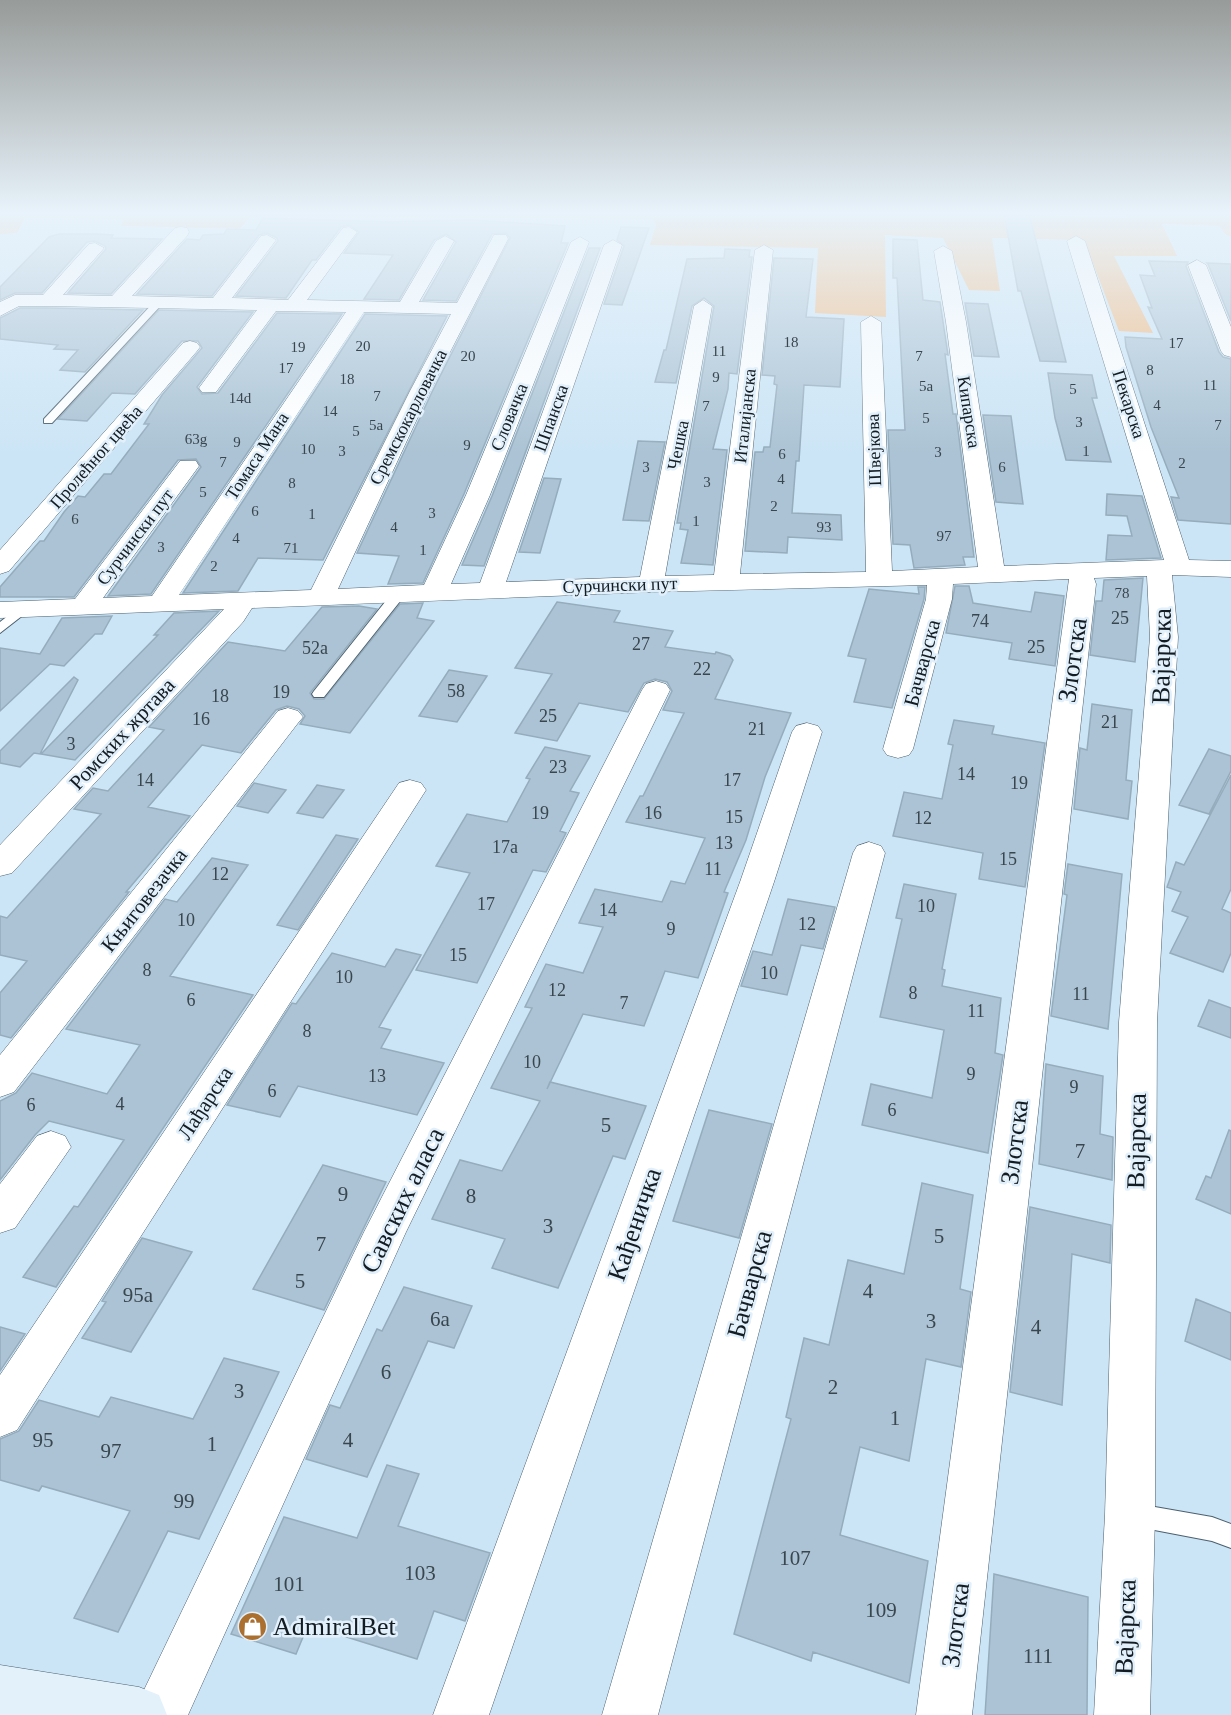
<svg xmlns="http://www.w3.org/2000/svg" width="1231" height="1715" font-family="Georgia,serif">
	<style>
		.green { fill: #f2b982 }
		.building { fill: #abc3d4; stroke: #95acbd; stroke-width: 1.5 }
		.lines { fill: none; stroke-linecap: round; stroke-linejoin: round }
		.lane-casing { stroke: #4b606f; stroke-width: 2 }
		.street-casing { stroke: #4b606f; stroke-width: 1 }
		.secondary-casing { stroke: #4b606f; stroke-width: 1 }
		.lane { fill: #fff; fill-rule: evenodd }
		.street { fill: #fff; fill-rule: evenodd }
		.secondary { fill: #e3f1fb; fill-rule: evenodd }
		.labels { text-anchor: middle; stroke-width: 5; stroke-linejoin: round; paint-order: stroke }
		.far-number-label { font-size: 15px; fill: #39464e }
		.far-street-label { font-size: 18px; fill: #131c22; stroke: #e2f0fb }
		.number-label { font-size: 18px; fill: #39464e }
		.street-label { font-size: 21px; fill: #131c22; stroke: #e2f0fb }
		.near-number-label { font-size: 21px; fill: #39464e }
		.near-street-label { font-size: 26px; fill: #131c22; stroke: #e2f0fb }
		.near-poi-label { font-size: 26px; fill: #131c22; stroke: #e2f0fb; text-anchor: start }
	</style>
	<rect width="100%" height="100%" fill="#cce5f6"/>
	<path class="green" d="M0 213H984L1127 218 1124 213H1231V236L1226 235 1219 226 1162 224 1177 256H1114L1153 333 1119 331 1084 240 992 238 1000 291 969 290 943 238 885 235 886 317 815 313 818 248 650 245 656 225 653 219 251 216 240 229 121 226 123 219 25 218 17 233 0 234Z"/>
	<path class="building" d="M1004 213H1029L1066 362 1040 361 1021 291H1018Z
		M263 218 388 222 472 220 565 226 561 243H568L464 494 423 583 388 584 399 556 357 553 432 392 510 238 506 233 492 234 456 301 423 300 456 242 446 234 434 240 399 300 364 299 393 255 344 253 359 232 349 225 341 227 316 260H312L286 298 236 296 278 241 277 238 267 233 259 235 212 296 137 294 187 239 200 240 203 235 224 234 227 229 256 230Z
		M621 227 649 228 622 305 604 304 624 246 617 240Z
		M59 234H96L113 235 111 238 162 239 111 294 68 293 106 249 105 246 95 241 87 242 42 293H15L0 300V287L49 237Z
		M893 239 917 240 923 300 940 302 948 355 945 354 953 414H956L974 557H963L965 565 914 568 910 545 893 544 888 430H905L897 278H893Z
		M589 248H600L484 566 462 565 492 496Z
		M725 249 750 250 749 257H752L737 374 729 373 728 389 713 449 727 450 713 565 681 563 688 530 680 529 681 523H677L714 306 704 298 692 306 676 383 655 382 664 350H666L687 259 724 258Z
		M774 258 813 259 806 317 844 319 840 387 804 385 799 461H796L792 513 841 515 842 540 788 537 787 553 745 551 755 452H763L764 447H770L777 385 774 384 775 376 762 375Z
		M1149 261 1188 262 1186 266 1219 352 1223 357 1231 359V524L1178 520 1171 497 1179 498 1151 427 1126 347 1125 337 1162 339 1148 307 1152 308 1140 275 1155 276Z
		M1207 263 1231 264V321L1208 264Z
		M965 303 988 304 999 357 974 356Z
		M20 308H48L143 310 85 372 60 370 78 350 54 349 58 345 0 339V318Z
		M159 310 253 312 197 387 202 394 218 393 277 313 342 314 151 594 108 596 201 467 196 459 178 460 74 597H0V587L40 541H44L64 512 78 496 85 497 104 474H111L149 424H144L162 395 202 348 198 341H182L135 394 112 393 87 421 58 419Z
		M365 314 447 316 323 560 258 558 238 591 183 593Z
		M1048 373 1092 375 1097 398H1092L1111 462 1066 460 1055 418Z
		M983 415 1011 416 1023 504 996 502Z
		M638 441 665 442 649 521 623 520Z
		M544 478 561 479 540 553 519 552Z
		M1107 494 1142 496 1161 558 1106 560 1108 535 1132 536 1127 516 1106 515Z
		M1143 578 1135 662 1090 655 1096 601H1102L1104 580Z
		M955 586H969L973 603 1031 612 1035 592 1064 596 1055 666 1009 659 1012 643 946 633Z
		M918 587H925L924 599 892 708 854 702 866 659 848 656 869 589 919 594Z
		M557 602 620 611 614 622 673 631 665 647 715 654 716 652 730 656 733 660 715 699 791 713 765 777 746 840 724 892 728 893 698 978 665 971 644 1026 583 1014 547 1089 550 1082 646 1106 625 1159 613 1156 558 1288 492 1268 505 1239 432 1219 460 1160 502 1171 540 1101 491 1088 532 1008 525 1007 546 964 583 973 603 927 579 923 595 889 662 902 671 881 685 884 705 838 626 822 640 796H643L684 713 663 710 672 691 667 682 655 679 644 683 628 712 579 703 557 741 515 733 552 674 515 668Z
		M423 603 417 618 434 621 350 733 300 724 305 716 299 709 287 706 276 710 241 753 202 745 148 807 190 816 126 892H129L11 1038 0 1035V993L27 961 0 955V916L7 918 101 814 74 809 93 788 108 791 164 730 149 727 228 642 285 651 322 607 359 606 377 609 310 693 314 699H324L400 604Z
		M219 611 75 760 41 754 158 635H154L174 613Z
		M112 616 102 634H95L64 666 50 664 0 711V648L40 654 62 618Z
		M449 670 487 676 457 722 419 716Z
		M74 677 78 680 40 754 34 753 20 767 0 763V751Z
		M1092 704 1132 710 1126 780 1132 781 1128 819 1074 809 1080 748 1087 750Z
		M954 720 994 726 992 734 1045 743 1025 887 979 879 983 853 893 836 904 792 942 799 953 745 948 744Z
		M545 747 590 756 570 791 579 793 560 831 566 833 546 872 533 870 477 983 416 970 470 873 436 866 467 814 507 822 530 779 526 778Z
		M1209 749 1231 756V771L1209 814 1179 805Z
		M1231 775V889L1222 909 1231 913V953L1223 972 1170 953 1188 917 1172 911 1181 892 1167 887 1176 862 1184 865Z
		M254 783 286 790 268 813 237 806Z
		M317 785 344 790 323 818 297 813Z
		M336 835 358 839 298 930 277 925Z
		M212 858 248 865 170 976 253 995 56 1287 23 1277 74 1206 78 1207 124 1140 49 1121 35 1135 0 1180V1101L16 1093 32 1073 107 1094 140 1045 66 1029 165 899 177 902Z
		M1068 864 1122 874 1108 1029 1051 1016 1067 895 1064 894Z
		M904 884 956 894 942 969 945 970 942 986 1001 998 995 1053 1003 1055 988 1153 862 1125 871 1084 932 1098 944 1030 880 1017 902 919 896 918Z
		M788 899 835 907 823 949 801 945 787 995 741 986 753 951 772 955Z
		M396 949 421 955 379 1027 391 1030 381 1048 444 1063 417 1115 298 1086 280 1117 227 1105 292 1003 296 1004 332 953 385 967Z
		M1209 1000 1231 1008V1038L1198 1026Z
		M1046 1064 1103 1076 1100 1134 1113 1137 1112 1180 1039 1164Z
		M709 1110 772 1124 739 1238 673 1221Z
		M1229 1130 1231 1131V1214L1196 1199 1206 1176 1211 1178Z
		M323 1165 386 1182 324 1310 253 1289Z
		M922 1183 973 1195 960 1289 971 1292 961 1367 926 1359 909 1461 860 1447 840 1535 928 1561 909 1683 813 1652 811 1661 734 1634 791 1419 786 1417 804 1338 829 1345 848 1260 904 1274Z
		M1030 1207 1111 1225 1110 1263 1072 1254 1062 1405 1010 1392Z
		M142 1238 192 1252 131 1352 82 1338 106 1302 102 1301Z
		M404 1287 472 1306 454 1348 428 1341 367 1477 306 1459 330 1405 340 1408 377 1329 382 1331Z
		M1196 1299 1231 1313V1360L1185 1341Z
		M0 1327 25 1334 0 1371Z
		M224 1358 279 1372 199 1539 168 1531 118 1632 74 1618 130 1511 42 1486 39 1491 0 1480V1439L19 1431 39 1400 99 1417 111 1397 193 1419Z
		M387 1465 419 1474 398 1526 490 1553 465 1621 434 1611 417 1659 308 1625 296 1654 231 1634 284 1517 357 1538Z
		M994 1574 1088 1597 1087 1715H985Z"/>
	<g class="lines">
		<defs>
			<path id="lane" d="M156 300 164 302 52 423H44V419Z
				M398 591 405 595 324 697H314L312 694 314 691 393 592Z
				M22 605 29 609 27 612 0 633V622Z
				M1132 1503 1212 1517 1231 1524V1548L1212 1541 1123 1524 1119 1515 1123 1506Z"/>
			<path id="street" d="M181 227 187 228 189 232 187 236 132 296 213 298 261 236 267 235 276 240 232 298 288 300 343 228 349 227 357 232 307 300 400 302 436 241 445 236 454 241 419 302 457 303 494 235H506L508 239 430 391 338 589 424 585 466 495 571 242 580 237 589 242 490 495 451 584 480 583 604 245 613 240 622 245 506 582 640 577 694 306 703 300 712 306 665 576 714 575 755 250 764 245 773 250 740 574 866 572 861 322 871 316 881 322 892 571 978 567 946 322 934 251 943 246 952 251 966 322 1004 566 1164 560 1067 241 1076 236 1085 241 1189 560 1231 561V577L1172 575 1178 637 1157 1022 1155 1515 1150 1715H1094L1105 1515 1119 1022 1150 637 1147 576 1094 578 1096 584 972 1715H916L1069 579 953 584 952 599 913 749 909 755 898 758 887 755 883 749 926 599 927 585 651 592 252 608 243 622 12 873 0 876V845L224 609 0 618V602L75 599 180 461H196L199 466 103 598 152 596 346 312 276 311 216 392H202L199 388 257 310 48 306H19L0 316V302L15 295H43L89 244 95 243 104 248 63 295 112 296 175 228ZM364 312 451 314 410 391 311 590 179 595Z
				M1197 260 1206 265 1231 327V357L1224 355 1221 351 1188 265Z
				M190 341 197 343 200 347 197 351 9 571 0 574V550L183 343Z
				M656 681 666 684 670 690 406 1232 188 1715H132L364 1232 642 690 646 684Z
				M288 708 298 711 303 717 298 723 14 1092 0 1097V1055L278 711Z
				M807 723 818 726 822 732 774 882 489 1715H433L740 882 792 732 796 726Z
				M410 780 421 783 426 790 17 1430 0 1437V1375L399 783Z
				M869 842 881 846 885 853 658 1715H602L853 853 857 846Z
				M51 1131 65 1136 71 1147 15 1228 0 1233V1184L37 1136Z"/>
			<path id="secondary" d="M0 1665 139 1687 159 1695 167 1715H0Z"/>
		</defs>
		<use href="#lane" class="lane-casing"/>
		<use href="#street" class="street-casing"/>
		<use href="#secondary" class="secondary-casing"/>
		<use href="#lane" class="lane"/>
		<use href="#street" class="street"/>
		<use href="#secondary" class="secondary"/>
	</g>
	<linearGradient id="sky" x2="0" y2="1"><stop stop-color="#979b99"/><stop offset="0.47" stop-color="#e8f3fb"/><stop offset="1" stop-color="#e8f3fb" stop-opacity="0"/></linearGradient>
	<rect width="1231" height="453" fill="url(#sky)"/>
	<defs>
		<symbol id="shop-disc" viewBox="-11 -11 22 22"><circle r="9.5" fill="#ab7030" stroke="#e2f0fb"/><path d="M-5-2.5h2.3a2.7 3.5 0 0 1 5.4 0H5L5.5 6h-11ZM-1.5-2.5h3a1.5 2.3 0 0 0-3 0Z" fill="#fff"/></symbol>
	</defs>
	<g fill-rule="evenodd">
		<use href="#shop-disc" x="236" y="1610" width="33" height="33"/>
	</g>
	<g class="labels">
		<g class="far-number-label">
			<text x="791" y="347">18</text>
			<text x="1176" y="348">17</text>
			<text x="363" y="351">20</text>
			<text x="298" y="352">19</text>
			<text x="719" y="356">11</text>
			<text x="468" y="361">20</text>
			<text x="919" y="361">7</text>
			<text x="286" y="373">17</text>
			<text x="1150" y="375">8</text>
			<text x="716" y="382">9</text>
			<text x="347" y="384">18</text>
			<text x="1210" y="390">11</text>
			<text x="926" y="391">5a</text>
			<text x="1073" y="394">5</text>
			<text x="377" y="401">7</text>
			<text x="240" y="403">14d</text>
			<text x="1157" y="410">4</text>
			<text x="706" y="411">7</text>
			<text x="330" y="416">14</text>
			<text x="926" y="423">5</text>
			<text x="1079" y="427">3</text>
			<text x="376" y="430">5a</text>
			<text x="1218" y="430">7</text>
			<text x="356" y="436">5</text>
			<text x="196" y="444">63g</text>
			<text x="237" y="447">9</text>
			<text x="467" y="450">9</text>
			<text x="308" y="454">10</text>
			<text x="342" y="456">3</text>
			<text x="1086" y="456">1</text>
			<text x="938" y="457">3</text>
			<text x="782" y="459">6</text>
			<text x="223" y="467">7</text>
			<text x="1182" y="468">2</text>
			<text x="646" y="472">3</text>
			<text x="1002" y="472">6</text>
			<text x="781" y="484">4</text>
			<text x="707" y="487">3</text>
			<text x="292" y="488">8</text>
			<text x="203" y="497">5</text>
			<text x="774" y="511">2</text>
			<text x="255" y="516">6</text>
			<text x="432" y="518">3</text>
			<text x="312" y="519">1</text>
			<text x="75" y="524">6</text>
			<text x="696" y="526">1</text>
			<text x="394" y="532">4</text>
			<text x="824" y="532">93</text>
			<text x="944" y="541">97</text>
			<text x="236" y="543">4</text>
			<text x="161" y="552">3</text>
			<text x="291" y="553">71</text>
			<text x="423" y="555">1</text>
			<text x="214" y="571">2</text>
			<text x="1122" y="598">78</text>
		</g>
		<g class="far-street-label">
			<text transform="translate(1129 404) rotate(72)" y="6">Пекарска</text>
			<text transform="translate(969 412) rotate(81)" y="6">Кипарска</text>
			<text transform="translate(745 416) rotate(-84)" y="6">Италијанска</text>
			<text transform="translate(408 417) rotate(-63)" y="6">Сремскокарловачка</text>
			<text transform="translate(509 417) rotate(-68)" y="6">Словачка</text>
			<text transform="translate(551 418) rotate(-70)" y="6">Шпанска</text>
			<text transform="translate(678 445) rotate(-79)" y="6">Чешка</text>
			<text transform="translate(874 450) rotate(-92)" y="6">Швејкова</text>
			<text transform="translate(257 456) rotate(-57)" y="6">Томаса Мана</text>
			<text transform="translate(96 457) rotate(-49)" y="6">Пролећног цвећа</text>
			<text transform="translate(135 537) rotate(-53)" y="6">Сурчински пут</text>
			<text transform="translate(620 585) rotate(-2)" y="6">Сурчински пут</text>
		</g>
		<g class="number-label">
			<text x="1120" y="624">25</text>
			<text x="980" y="627">74</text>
			<text x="641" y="650">27</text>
			<text x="1036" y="653">25</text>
			<text x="315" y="654">52a</text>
			<text x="702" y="675">22</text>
			<text x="456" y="697">58</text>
			<text x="281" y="698">19</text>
			<text x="220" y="702">18</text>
			<text x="548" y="722">25</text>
			<text x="201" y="725">16</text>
			<text x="1110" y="728">21</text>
			<text x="757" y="735">21</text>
			<text x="71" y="750">3</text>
			<text x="558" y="773">23</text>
			<text x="966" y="780">14</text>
			<text x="145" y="786">14</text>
			<text x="732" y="786">17</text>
			<text x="1019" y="789">19</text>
			<text x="540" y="819">19</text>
			<text x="653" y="819">16</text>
			<text x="734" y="823">15</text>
			<text x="923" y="824">12</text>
			<text x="724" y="849">13</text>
			<text x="505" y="853">17a</text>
			<text x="1008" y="865">15</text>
			<text x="713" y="875">11</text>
			<text x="220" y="880">12</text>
			<text x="486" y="910">17</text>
			<text x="926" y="912">10</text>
			<text x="608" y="916">14</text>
			<text x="186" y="926">10</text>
			<text x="807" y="930">12</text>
			<text x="671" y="935">9</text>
			<text x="458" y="961">15</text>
			<text x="147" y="976">8</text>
			<text x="769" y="979">10</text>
			<text x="344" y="983">10</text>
			<text x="557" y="996">12</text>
			<text x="913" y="999">8</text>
			<text x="1081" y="1000">11</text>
			<text x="191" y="1006">6</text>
			<text x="624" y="1009">7</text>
			<text x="976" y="1017">11</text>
			<text x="307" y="1037">8</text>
			<text x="532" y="1068">10</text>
			<text x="971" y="1080">9</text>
			<text x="377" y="1082">13</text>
			<text x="1074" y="1093">9</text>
			<text x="272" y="1097">6</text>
			<text x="120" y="1110">4</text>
			<text x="31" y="1111">6</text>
			<text x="892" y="1116">6</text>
		</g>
		<g class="street-label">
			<text transform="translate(922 663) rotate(-75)" y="7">Бачварска</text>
			<text transform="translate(122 734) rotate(-47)" y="7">Ромских жртава</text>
			<text transform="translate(144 900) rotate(-52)" y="7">Књиговезачка</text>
			<text transform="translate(205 1103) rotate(-57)" y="7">Лађарска</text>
		</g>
		<g class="near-number-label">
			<text x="606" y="1132">5</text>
			<text x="1080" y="1158">7</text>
			<text x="343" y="1201">9</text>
			<text x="471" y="1203">8</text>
			<text x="548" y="1233">3</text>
			<text x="939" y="1243">5</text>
			<text x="321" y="1251">7</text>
			<text x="300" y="1288">5</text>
			<text x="868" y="1298">4</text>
			<text x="138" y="1302">95a</text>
			<text x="440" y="1326">6a</text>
			<text x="931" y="1328">3</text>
			<text x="1036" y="1334">4</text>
			<text x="386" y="1379">6</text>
			<text x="833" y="1394">2</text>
			<text x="239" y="1398">3</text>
			<text x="895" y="1425">1</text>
			<text x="43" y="1447">95</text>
			<text x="348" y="1447">4</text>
			<text x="212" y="1451">1</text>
			<text x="111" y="1458">97</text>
			<text x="184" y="1508">99</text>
			<text x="795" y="1565">107</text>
			<text x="420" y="1580">103</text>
			<text x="289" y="1591">101</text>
			<text x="881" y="1617">109</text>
			<text x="1038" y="1663">111</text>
		</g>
		<g class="near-street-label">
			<text transform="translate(1161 656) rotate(-89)" y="9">Вајарска</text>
			<text transform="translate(1072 660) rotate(-82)" y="9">Злотска</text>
			<text transform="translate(1136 1141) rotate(-89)" y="9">Вајарска</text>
			<text transform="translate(1014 1142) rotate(-83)" y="9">Злотска</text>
			<text transform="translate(402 1200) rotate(-64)" y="9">Савских аласа</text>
			<text transform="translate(634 1224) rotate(-71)" y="9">Кађеничка</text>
			<text transform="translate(749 1284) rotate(-75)" y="9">Бачварска</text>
			<text transform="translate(955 1625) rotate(-83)" y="9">Злотска</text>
			<text transform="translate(1125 1627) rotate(-88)" y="9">Вајарска</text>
		</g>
		<g class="near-poi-label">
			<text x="273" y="1635">AdmiralBet</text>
		</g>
	</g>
</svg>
